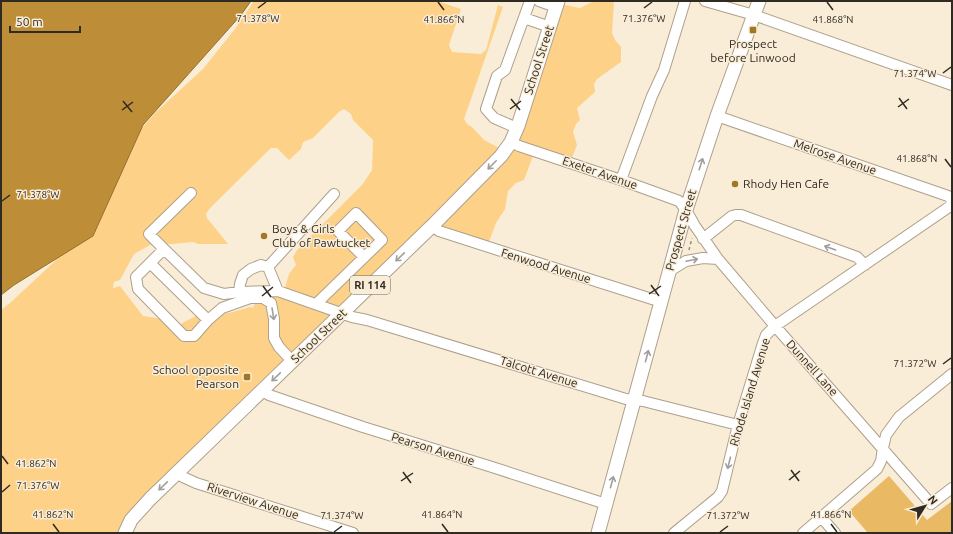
<svg xmlns="http://www.w3.org/2000/svg" width="953" height="534" font-family="Ubuntu,sans-serif">
	<style>
		.green { fill: #fdd187; fill-rule: evenodd }
		.water { fill: #bd8e37; stroke: #927031 }
		.building { fill: #e9b964 }
		.lines { fill: none; stroke-linecap: round; stroke-linejoin: round }
		.minor-casing { stroke: #ada08c; stroke-width: 12 }
		.major-casing { stroke: #ada08c; stroke-width: 15 }
		.path { stroke: #918879; stroke-width: 1.5; stroke-dasharray: 3 3; stroke-linecap: butt }
		.minor { stroke: #fff; stroke-width: 10 }
		.major { stroke: #fff; stroke-width: 13 }
		.oneway { stroke: #a19f9c }
		.ticks { fill: none; stroke: #2f2a22; stroke-width: 1.5 }
		.poi-dot { fill: #a17726; stroke: #faedd7; stroke-width: 1.5 }
		.labels { text-anchor: middle; stroke-width: 3; stroke-linejoin: round; paint-order: stroke }
		.shield { fill: #faedd7; stroke: #6c6458; stroke-width: 1 }
		.shield-label { font-size: 11px; font-weight: bold; fill: #2f2a22 }
		.poi-label { font-size: 12px; fill: #2f2a22; stroke: #faedd7; text-anchor: start }
		.street-label { font-size: 12px; fill: #2f2a22; stroke: #faedd7 }
		.ticks-label { font-size: 10px; text-anchor: middle; fill: #2f2a22; stroke: #faedd7; stroke-width: 3; stroke-linejoin: round; paint-order: stroke }
	</style>
	<rect width="100%" height="100%" fill="#faedd7"/>
	<path class="green" d="M254 1H437L461 9 449 45 452 52 481 54 486 50 498 5 503 7 464 119 467 124 472 127 484 140 503 150 556 3 580 8 594 1H614L612 33 615 40 621 47V62L597 79 594 84 595 92 577 108 580 120 576 124 573 132 577 145 569 165 535 155 533 156 524 180 516 183 508 191 505 209 496 223 486 250 432 234 429 232 124 533H1V310L10 303 54 262 75 240 136 135 155 113 203 69 235 29ZM344 109 351 114 353 120 373 140 372 170 362 185 297 250 293 257 296 265 289 274 284 291H280L264 285 262 286 253 308 250 307 229 313 211 315H198L184 322 174 329 163 319 143 316 120 286 113 288 114 282 120 280 134 254 150 245 172 244 193 242 198 244H228L207 218 206 214 210 208 271 148H277L289 160 301 149 303 142 313 138 340 111Z"/>
	<path class="water" d="M1 1H251L241 15 143 125 93 236 14 285 1 295Z"/>
	<path class="building" d="M889 476 927 520 952 501V533H868L849 511Z"/>
	<g class="lines">
		<defs>
			<path id="minor" d="M539 1 556 7
				M705 1 754 15 952 85
				M524 18 550 27
				M717 116 948 196 952 200
				M517 128 494 118 486 109 497 76 505 70 530 1
				M511 142 519 146 621 180 679 201 686 210 695 226 718 259 775 326 931 504 952 488
				M621 180 652 96 664 70 685 1
				M432 226 439 231 501 251 652 299 662 301
				M703 239 732 216 736 215H741L857 257 865 265
				M164 249 149 234 191 193
				M150 263 208 320
				M268 267 334 194
				M268 267 278 291
				M668 272 686 261 703 258 718 259
				M239 292 240 284 243 275 251 269 261 265 268 267
				M316 304 382 240 356 213 338 231 364 257
				M292 361 279 347 274 338V319L271 303 263 298H250L222 308 208 320 194 336H184L138 289 136 277 164 249 204 288 224 294 239 292 278 291 352 317 367 320 626 399 643 401 738 425
				M262 391 269 395 363 427 492 467 606 504
				M176 473 183 477 196 483 353 533
				M822 518 835 533
				M674 533 718 497 722 491 738 425 763 343 766 335 775 326 952 205
				M803 533 877 469 881 461 883 448 886 435 899 417 952 374"/>
			<path id="major" d="M125 533 131 520 150 499 432 226 501 156 511 142 518 126 558 1
				M598 533 686 210 717 116 759 1"/>
		</defs>
		<use href="#minor" class="minor-casing"/>
		<use href="#major" class="major-casing"/>
		<path class="path" d="M689 250 692 238"/>
		<use href="#minor" class="minor"/>
		<use href="#major" class="major"/>
	</g>
	<defs><path id="oneway-shaft" d="M-6 0H5M1.5-3L5.5 0L1.5 3" fill="none" stroke-width="1.6" stroke-linecap="round" stroke-linejoin="round"/></defs>
	<g class="oneway">
		<use href="#oneway-shaft" transform="translate(701 164) rotate(-72)"/>
		<use href="#oneway-shaft" transform="translate(492 165) rotate(135)"/>
		<use href="#oneway-shaft" transform="translate(830 248) rotate(-160)"/>
		<use href="#oneway-shaft" transform="translate(400 257) rotate(136)"/>
		<use href="#oneway-shaft" transform="translate(692 260) rotate(-12)"/>
		<use href="#oneway-shaft" transform="translate(273 314) rotate(81)"/>
		<use href="#oneway-shaft" transform="translate(647 356) rotate(-75)"/>
		<use href="#oneway-shaft" transform="translate(276 377) rotate(136)"/>
		<use href="#oneway-shaft" transform="translate(729 463) rotate(104)"/>
		<use href="#oneway-shaft" transform="translate(612 482) rotate(-75)"/>
		<use href="#oneway-shaft" transform="translate(163 486) rotate(136)"/>
	</g>
	<path class="ticks" d="M438 2 444 10M827 2 833 10M258 8 266 2M644 8 652 2M943 73 951 67M899 98 907 109M511 99 520 110M123 101 132 112M898 107 909 99M510 109 521 101M122 110 133 102M945 159 951 167M2 201 10 195M651 285 659 296M263 286 271 297M649 294 661 286M262 296 273 287M943 364 951 358M2 456 8 464M791 470 799 481M403 472 411 483M789 480 800 471M401 481 413 473M2 492 10 485M53 524 59 532M442 524 448 532M831 524 837 532M334 532 342 526M720 532 728 526"/>
	<g class="poi-dot">
		<rect x="749" y="26" width="8" height="8" rx="2"/>
		<circle cx="735" cy="184" r="4"/>
		<circle cx="264" cy="236" r="4"/>
		<rect x="243" y="373" width="8" height="8" rx="2"/>
	</g>
	<g class="labels">
		<rect class="shield" x="350" y="276" width="40" height="18" rx="3"/>
		<g class="shield-label">
			<text x="370" y="289">RI 114</text>
		</g>
		<g class="poi-label">
			<text x="753" y="48" text-anchor="middle">Prospect<tspan x="753" dy="14">before Linwood</tspan></text>
			<text x="743" y="188">Rhody Hen Cafe</text>
			<text x="272" y="233">Boys &amp; Girls<tspan x="272" dy="14">Club of Pawtucket</tspan></text>
			<text x="239" y="374" text-anchor="end">School opposite<tspan x="239" dy="14">Pearson</tspan></text>
		</g>
		<g class="street-label">
			<text transform="translate(539 60) rotate(-72)" y="4">School Street</text>
			<text transform="translate(835 157) rotate(19)" y="4">Melrose Avenue</text>
			<text transform="translate(600 173) rotate(19)" y="4">Exeter Avenue</text>
			<text transform="translate(681 230) rotate(-74)" y="4">Prospect Street</text>
			<text transform="translate(546 266) rotate(17)" y="4">Fenwood Avenue</text>
			<text transform="translate(319 336) rotate(-44)" y="4">School Street</text>
			<text transform="translate(812 368) rotate(48)" y="4">Dunnell Lane</text>
			<text transform="translate(539 372) rotate(17)" y="4">Talcott Avenue</text>
			<text transform="translate(750 392) rotate(-73)" y="4">Rhode Island Avenue</text>
			<text transform="translate(433 449) rotate(17)" y="4">Pearson Avenue</text>
			<text transform="translate(253 501) rotate(18)" y="4">Riverview Avenue</text>
		</g>
	</g>
	<g class="ticks-label">
		<text x="258" y="22">71.378°W</text>
		<text x="644" y="22">71.376°W</text>
		<text x="444" y="23">41.866°N</text>
		<text x="833" y="23">41.868°N</text>
		<text x="915" y="77">71.374°W</text>
		<text x="917" y="162">41.868°N</text>
		<text x="38" y="198">71.378°W</text>
		<text x="915" y="367">71.372°W</text>
		<text x="36" y="467">41.862°N</text>
		<text x="38" y="489">71.376°W</text>
		<text x="53" y="518">41.862°N</text>
		<text x="442" y="518">41.864°N</text>
		<text x="831" y="518">41.866°N</text>
		<text x="342" y="519">71.374°W</text>
		<text x="728" y="519">71.372°W</text>
	</g>
	<rect width="953" height="534" fill="none" stroke="#2f2a22" stroke-width="4"/>
	<g transform="translate(925 506) rotate(53)" stroke="#faedd7" stroke-width="3" paint-order="stroke">
	<path d="M0-3L7 15L0 10L-7 15Z" fill="#2f2a22"/>
	<text y="-6" font-size="11" font-weight="bold" text-anchor="middle" fill="#2f2a22">N</text>
	</g>
	<path d="M10 26v6h70v-6" fill="none" stroke="#2f2a22" stroke-width="2"/>
	<text x="16" y="26" font-size="12" fill="#2f2a22" stroke="#faedd7" stroke-width="3" paint-order="stroke">50 m</text>
</svg>
